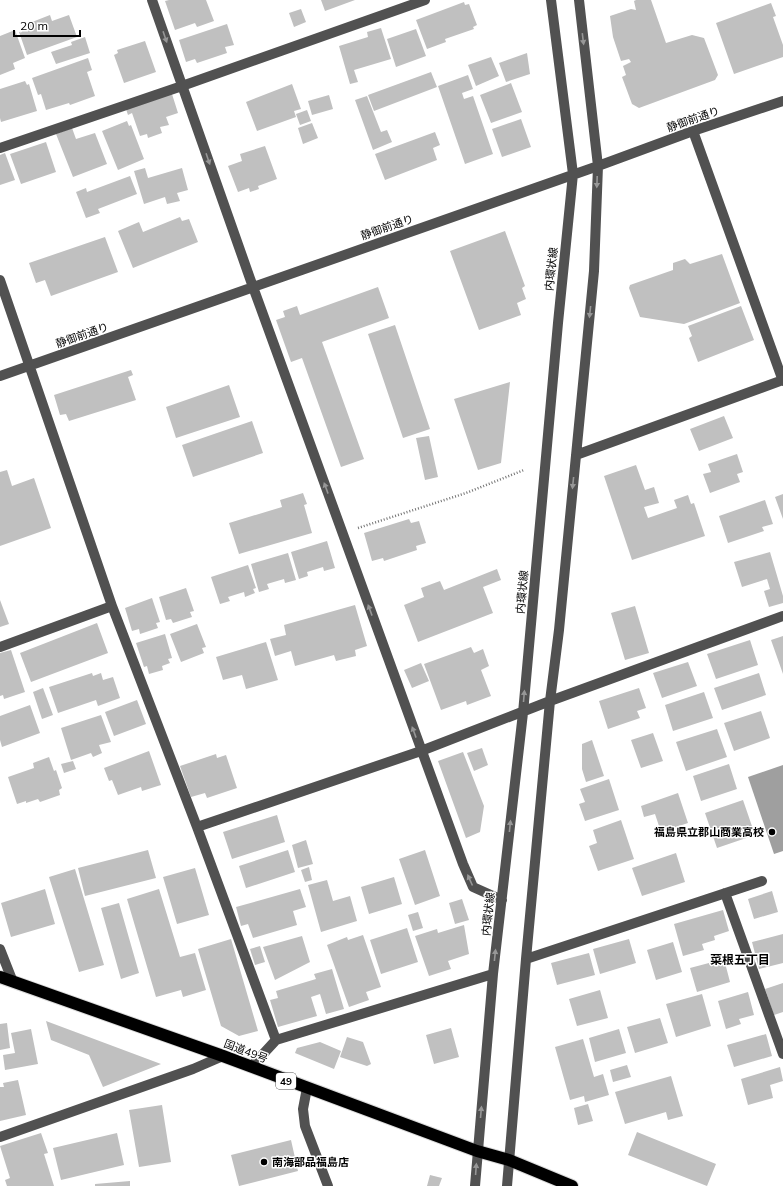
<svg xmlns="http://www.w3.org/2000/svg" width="783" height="1186" font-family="Mulish,'Noto Sans JP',sans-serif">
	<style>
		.water { fill: #9f9f9f }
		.building { fill: #c0c0c0 }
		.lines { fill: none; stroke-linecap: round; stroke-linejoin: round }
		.highway-casing { stroke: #dbdbdb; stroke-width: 14 }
		.path { stroke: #737373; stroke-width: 2.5; stroke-dasharray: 1 2; stroke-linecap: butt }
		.minor { stroke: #515151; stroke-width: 10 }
		.highway { stroke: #000; stroke-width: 12 }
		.oneway { fill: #979797 }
		.poi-dot { fill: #000; stroke: #fff; stroke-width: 1.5 }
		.labels { text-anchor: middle; stroke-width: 3; stroke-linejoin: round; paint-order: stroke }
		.shield { fill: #fff; stroke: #4c4c4c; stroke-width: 1 }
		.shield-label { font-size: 10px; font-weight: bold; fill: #000 }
		.street-label { font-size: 11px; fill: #000; stroke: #fff }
		.poi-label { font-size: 11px; font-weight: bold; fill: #000; stroke: #fff; text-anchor: end }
		.neighbourhood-label { font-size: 12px; font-weight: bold; fill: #000; stroke: #fff }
	</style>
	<rect width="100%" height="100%" fill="#fff"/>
	<path class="water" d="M783 765V851L774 854 748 777Z"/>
	<path class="building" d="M169 0H206L214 21 197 27 195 23 175 30 165 1Z
		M321 0H355L325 11Z
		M636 0H651L666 43 692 35 704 38 718 75 715 80 639 108 632 104 622 77 626 75 623 66 631 62 629 59 621 61 613 37 610 16 631 9 636 10 634 1Z
		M464 2 465 5 469 4 477 25 473 27 474 29 445 39 446 42 427 49 416 20Z
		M771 3 776 16 773 17 783 45V57L734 74 716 23Z
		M301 9 306 22 294 27 289 13Z
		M50 15 52 21 69 15 77 37 27 55 19 32 29 29 27 24Z
		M227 24 234 45 225 47 227 53 197 63 195 59 186 62 179 40Z
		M381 28 391 59 354 70 358 82 350 84 339 46 368 37 367 32Z
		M416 29 426 56 396 67 387 39Z
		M15 30 25 58 13 63 15 69 0 75V36Z
		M85 37 90 53 56 64 51 52 72 45 71 42Z
		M145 41 156 72 124 83 114 55 118 53 117 50Z
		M527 53 530 74 506 82 499 63Z
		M491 57 499 76 476 86 468 65Z
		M88 58 92 70 87 72 95 96 70 105 69 103 46 110 41 94 38 95 32 78Z
		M431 72 437 87 374 111 368 95Z
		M468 75 473 89 462 93 464 99 473 96 493 154 465 164 438 86Z
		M25 81 27 85 29 84 37 111 1 122 0 118V89Z
		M511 83 522 112 491 123 480 95Z
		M292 84 301 109 294 111 296 117 257 131 246 102Z
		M172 94 178 113 166 117 169 125 160 127 162 133 148 138 147 134 140 136 132 113 128 115 125 106Z
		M329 95 333 109 312 115 308 101Z
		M367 96 381 132 387 130 392 142 373 150 355 100Z
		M307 110 311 121 300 125 296 114Z
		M521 119 531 147 502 157 492 129Z
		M127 121 129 126 131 125 144 159 118 170 102 131Z
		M312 123 318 138 303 144 298 128Z
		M72 128 76 139 95 133 107 164 73 177 56 134Z
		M435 132 440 145 433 148 437 160 385 180 375 154Z
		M46 142 56 172 21 184 10 154Z
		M265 146 277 179 258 186 259 189 250 192 249 188 238 192 228 166 242 161 240 154Z
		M5 153 15 180 0 185V155Z
		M145 168 148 178 182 168 188 190 177 193 180 201 167 204 165 197 144 204 134 171Z
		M130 176 137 194 98 209 100 213 86 218 76 192 86 188 87 192Z
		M180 217 182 221 189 219 198 242 133 268 118 231 139 222 143 232Z
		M505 231 525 286 522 288 526 299 517 303 521 315 479 330 450 251Z
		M105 237 118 272 51 296 45 280 36 283 29 263Z
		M722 254 740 303 684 324 640 317 629 288 630 285 673 270V263L685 259 690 264Z
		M378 287 389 318 322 342 364 459 341 467 302 358 291 362 276 320 285 317 283 311 297 306 300 315Z
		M741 306 754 340 698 362 689 338 692 336 688 326Z
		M395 325 430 429 403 438 368 334Z
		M131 370 133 375 128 377 136 400 69 421 66 414 60 415 54 395Z
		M510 382 501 463 478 470 454 399Z
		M229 385 240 417 176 438 166 407Z
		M724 416 733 438 699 451 690 429Z
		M252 421 263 453 193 477 182 445Z
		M429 436 438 477 425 480 416 438Z
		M737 454 743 472 737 474 740 482 710 493 703 474 711 472 708 464Z
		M636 465 645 490 654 487 659 503 644 507 648 518 677 508 674 500 688 495 691 504 694 503 705 536 632 560 604 476Z
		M7 470 12 486 34 478 51 528 0 546V472Z
		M303 493 307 504 304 505 312 533 239 554 229 523 282 507 280 500Z
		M783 494V519L775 497Z
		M765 500 773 524 762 527 764 531 728 543 719 516Z
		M409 519 411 523 419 521 426 543 416 546 417 550 384 561 383 558 372 561 364 533Z
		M327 541 335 568 324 571 323 567 307 572 308 576 299 579 291 552Z
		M770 552 783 596V603L769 607 764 591 770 589 767 579 742 587 734 562Z
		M288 553 296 580 285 583 284 579 267 584 269 589 259 592 251 564Z
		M248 565 256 588 253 589 255 593 245 597 244 592 228 597 230 601 220 604 211 577Z
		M497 569 501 580 483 587 493 613 418 642 404 605 424 597 421 588 440 581 444 590Z
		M186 588 194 611 190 612 192 617 173 623 171 619 166 620 159 597Z
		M152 598 160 622 156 623 158 628 140 634 139 629 132 631 125 608Z
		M0 600 9 624 0 627Z
		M355 605 367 646 355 650 356 656 336 661 334 655 295 666 291 651 275 656 270 639 286 635 284 625Z
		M635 606 649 653 625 660 611 613Z
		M97 623 108 653 31 682 20 653Z
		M197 624 206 647 202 648 204 653 181 662 170 634Z
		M165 634 172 658 168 659 170 663 162 666 163 670 149 674 147 666 144 667 136 643Z
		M783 636V674L771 640Z
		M750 640 758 665 716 679 707 654Z
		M266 642 278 680 246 689 242 675 223 680 216 657Z
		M471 647 474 653 483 649 489 666 481 670 491 696 467 705 466 701 441 710 424 664Z
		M11 650 25 692 4 699 3 695 0 696V653Z
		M688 662 697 686 662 698 653 673Z
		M421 663 429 681 412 688 404 670Z
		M92 673 93 676 101 673 103 680 113 677 120 698 98 706 96 700 58 713 49 687Z
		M759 673 766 695 722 710 714 688Z
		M43 688 53 715 42 719 33 692Z
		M639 688 646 708 637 711 640 718 608 729 599 701Z
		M704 692 713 718 673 731 665 705Z
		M137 700 146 724 114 736 105 712Z
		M30 705 40 733 2 747 0 740V716Z
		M761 711 770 738 734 751 724 723Z
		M101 715 111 742 99 745 102 753 93 757 91 753 71 760 61 728Z
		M717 729 727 757 686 771 676 742Z
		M653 733 663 761 641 768 631 740Z
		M592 740 604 776 586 782 582 769V744Z
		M482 748 488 765 474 771 467 753Z
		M149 751 161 785 142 791 141 787 118 795 112 780 109 781 104 768Z
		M463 752 484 806 480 832 466 838 438 761Z
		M216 754 217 758 226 755 237 788 207 798 205 793 191 797 180 766Z
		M49 757 54 771 56 770 62 788 59 790 60 795 40 802 38 799 26 803V801L17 804 8 777 34 768 33 763Z
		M73 761 76 769 64 773 61 764Z
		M729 764 737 789 701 801 693 776Z
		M609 779 619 810 585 821 579 804 585 802 580 789Z
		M678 793 688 823 661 832 655 814 644 817 641 806Z
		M743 800 755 835 717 848 705 813Z
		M277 815 285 842 232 859 223 832Z
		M621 820 634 859 598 871 589 846 597 843 593 830Z
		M306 840 313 864 298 868 292 845Z
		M148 850 156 878 85 896 78 868Z
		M288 850 295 872 246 888 239 866Z
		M425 850 440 896 415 905 399 859Z
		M676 853 685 882 642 896 632 868Z
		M309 867 312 880 305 882 301 870Z
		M195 868 209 915 177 924 163 877Z
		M75 869 104 965 79 972 49 877Z
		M394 877 402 904 369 914 361 887Z
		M327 880 333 901 350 896 357 921 321 932 308 885Z
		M45 889 55 924 11 937 1 903Z
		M159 889 180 957 195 953 206 990 183 997 181 990 156 997 127 899Z
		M300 889 306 907 293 911 297 925 253 938 248 924 241 926 236 907Z
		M772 891 778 912 754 919 748 899Z
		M462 899 469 920 455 924 449 903Z
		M119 903 139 973 121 979 101 908Z
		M723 910 729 931 714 936 715 940 702 944 704 950 683 956 674 924Z
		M418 912 423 928 413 931 408 915Z
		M464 925 469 954 448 961 451 969 429 976 415 936 437 929 438 933Z
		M407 928 418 962 381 974 370 940Z
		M783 934V963L759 969 752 942Z
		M363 935 381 987 366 992 369 1000 349 1007 327 945 347 937 348 940Z
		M302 936 310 962 275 980 263 947Z
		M231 939 258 1031 239 1036 221 1026 198 949Z
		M629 939 636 963 600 974 593 949Z
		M673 942 682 972 656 980 647 950Z
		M260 946 265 962 255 965 250 949Z
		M589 953 595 975 557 985 551 963Z
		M724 959 730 982 697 992 690 968Z
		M332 969 344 1009 326 1014 320 994 311 997 317 1016 278 1027 270 1000 278 998 276 991 316 979 314 974Z
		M783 983V1012L774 1015 765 989Z
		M600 990 608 1018 577 1026 569 999Z
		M748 992 754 1015 739 1019 741 1024 726 1029 718 1001Z
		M702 994 711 1026 676 1037 666 1004Z
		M660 1018 668 1043 635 1053 627 1027Z
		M46 1021 161 1064 103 1087 89 1055 51 1040Z
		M7 1023 10 1048 0 1050V1024Z
		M451 1028 459 1057 434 1064 426 1035Z
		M31 1029 38 1064 5 1070 3 1055 15 1053 11 1033Z
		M619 1029 626 1053 595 1062 589 1038Z
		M766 1034 772 1056 734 1067 727 1045Z
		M347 1037 363 1042 371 1064 367 1066 340 1057Z
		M583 1039 594 1077 603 1074 609 1095 585 1102 584 1096 570 1100 555 1047Z
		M320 1042 341 1051 334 1069 295 1053 297 1048Z
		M627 1065 631 1077 613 1082 610 1070Z
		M780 1067 783 1081 770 1085 773 1098 748 1105 741 1079Z
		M671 1076 683 1116 668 1120 666 1112 625 1124 615 1092Z
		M18 1080 26 1115 0 1121V1087H4L3 1083Z
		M588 1104 593 1121 578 1125 574 1108Z
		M162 1105 171 1162 139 1167 129 1110Z
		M637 1132 716 1164 707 1186 628 1155Z
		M41 1133 48 1153 44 1154 54 1186H7L5 1180 10 1178 0 1146Z
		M117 1133 124 1165 61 1180 53 1148Z
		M291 1140 298 1171 239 1186 231 1155Z
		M430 1175 442 1178 439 1186H427Z
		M130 1181V1186H95V1184Z"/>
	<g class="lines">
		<defs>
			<path id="highway" d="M0 977 223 1056 477 1151 509 1160 572 1186"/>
		</defs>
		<use href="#highway" class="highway-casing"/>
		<path class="path" d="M358 528 466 493 524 470"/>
		<path class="minor" d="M152 0 253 287 463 864 473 887 502 900
			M693 131 783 381
			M0 148 182 86 425 0
			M0 280 112 606 197 827 276 1040
			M0 376 598 166 693 131 783 101
			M576 455 783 380
			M0 647 112 606
			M197 827 421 751 550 701 783 616
			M725 893 783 1054
			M0 949 13 982
			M526 959 762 881
			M251 1067 276 1040 493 974
			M307 1088 303 1109 305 1126 328 1186
			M0 1137 193 1069 223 1056
			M475 1186 493 974 523 713 558 323 573 174 551 0
			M507 1186 526 959 550 701 559 630 594 271 598 166 579 0"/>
		<use href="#highway" class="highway"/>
	</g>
	<defs><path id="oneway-solid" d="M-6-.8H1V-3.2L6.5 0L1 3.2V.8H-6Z"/></defs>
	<g class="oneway">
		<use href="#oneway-solid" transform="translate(165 37) rotate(71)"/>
		<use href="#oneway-solid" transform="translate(583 39) rotate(83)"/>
		<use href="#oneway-solid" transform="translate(208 159) rotate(71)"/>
		<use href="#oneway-solid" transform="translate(597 182) rotate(92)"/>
		<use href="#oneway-solid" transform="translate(590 312) rotate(96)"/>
		<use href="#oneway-solid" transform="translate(573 483) rotate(96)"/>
		<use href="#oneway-solid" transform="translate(326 488) rotate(-110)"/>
		<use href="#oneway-solid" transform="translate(370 610) rotate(-110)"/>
		<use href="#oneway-solid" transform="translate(524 696) rotate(-85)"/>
		<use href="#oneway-solid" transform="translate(414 732) rotate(-110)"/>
		<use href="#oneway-solid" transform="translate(510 826) rotate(-84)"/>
		<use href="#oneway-solid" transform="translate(470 880) rotate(-114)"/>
		<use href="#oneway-solid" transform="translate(495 955) rotate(-84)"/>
		<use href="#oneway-solid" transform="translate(481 1112) rotate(-85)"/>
		<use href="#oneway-solid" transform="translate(476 1169) rotate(-86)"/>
	</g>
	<g class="poi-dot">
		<circle cx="772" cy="832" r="4"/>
		<circle cx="264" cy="1162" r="4"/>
	</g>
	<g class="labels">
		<rect class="shield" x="276" y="1073" width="20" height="16" rx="3"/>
		<g class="shield-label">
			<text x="286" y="1085">49</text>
		</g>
		<g class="street-label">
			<text transform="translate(693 119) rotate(-19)" y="4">静御前通り</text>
			<text transform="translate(387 227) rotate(-19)" y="4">静御前通り</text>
			<text transform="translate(551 269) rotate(-84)" y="4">内環状線</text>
			<text transform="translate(82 335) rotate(-19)" y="4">静御前通り</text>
			<text transform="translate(522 592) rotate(-85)" y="4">内環状線</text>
			<text transform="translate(488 914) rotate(-84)" y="4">内環状線</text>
			<text transform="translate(246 1051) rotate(21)" y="4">国道49号</text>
		</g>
		<g class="poi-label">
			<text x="764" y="836">福島県立郡山商業高校</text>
			<text x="272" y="1166" text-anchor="start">南海部品福島店</text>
		</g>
		<g class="neighbourhood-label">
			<text x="740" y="964">菜根五丁目</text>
		</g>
	</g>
	<path d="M14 30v6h66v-6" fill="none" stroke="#000000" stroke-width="2"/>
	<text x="20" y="30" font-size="12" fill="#000000" stroke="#ffffff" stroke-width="3" paint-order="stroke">20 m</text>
</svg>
